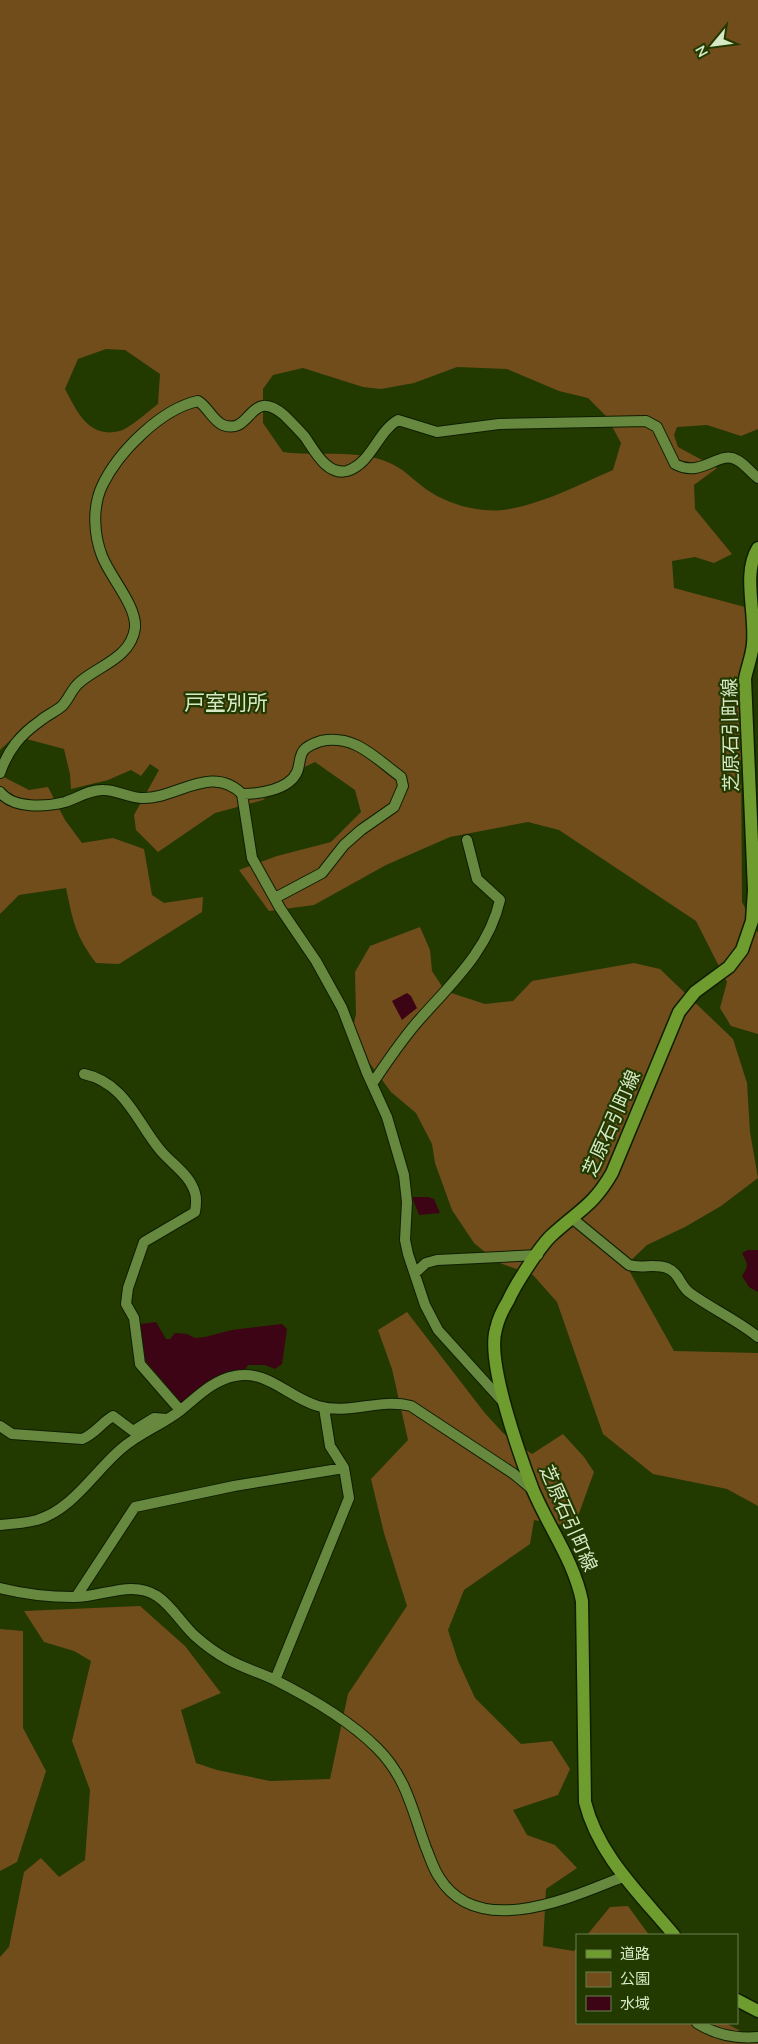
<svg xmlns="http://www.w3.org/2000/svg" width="758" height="2044" font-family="Mulish,'Noto Sans JP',sans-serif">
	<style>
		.green { fill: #724d1c; fill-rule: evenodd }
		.water { fill: #3d0415 }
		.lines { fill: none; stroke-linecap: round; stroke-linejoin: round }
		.minor-casing { stroke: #0f1e00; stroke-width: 12 }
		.major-casing { stroke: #0f1e00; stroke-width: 15 }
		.minor { stroke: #66883f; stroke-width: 10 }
		.major { stroke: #6f9c2e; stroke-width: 12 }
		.labels { text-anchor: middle; stroke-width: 4.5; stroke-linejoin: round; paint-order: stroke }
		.street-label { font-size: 19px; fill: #d6e9c4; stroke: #223900 }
		.quarter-label { font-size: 21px; fill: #d6e9c4; stroke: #223900 }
	</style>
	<rect width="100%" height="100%" fill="#223900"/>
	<path class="green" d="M0 0H758V429L741 436 707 425 677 427 674 435 678 447 717 468 694 485 695 509 732 554 714 563 695 557 672 561 674 588 745 607 753 669 741 752 742 902 758 933V1034L731 1026 720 1008 727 982 696 921 559 830 528 822 450 837 386 865 314 905 269 911 239 870 277 856 331 842 361 812 355 790 315 762 292 773 263 800 215 813 158 852 136 830 134 815 159 770 150 764 141 776 131 770 108 780 71 789 70 774 64 749 15 736 0 750ZM106 349 125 350 160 374 158 404C149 411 130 428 120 431 88 439 77 411 65 389L78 359ZM457 367 507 369 559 391 588 398 607 417 621 443 613 470C580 484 545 503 509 509 485 514 453 506 432 493 418 485 407 471 392 464 360 448 317 457 283 452L263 423V389L273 375 303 368 363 387 381 389 414 383Z
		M0 775 29 790 48 787 65 820 82 843 113 838 144 849 152 895 164 903 203 897 202 912 119 964 96 963C75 935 73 921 66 888L19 895 0 914Z
		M420 927 430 950 432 971 445 991 485 1004 513 1001 532 981 634 963 660 969 733 1039 747 1083 750 1132 758 1178 721 1206 685 1227 647 1245 626 1265 674 1351 758 1353V1506L727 1489 653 1474 603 1434 557 1302 533 1275 497 1262 474 1243 452 1210 435 1163 432 1144 416 1113 391 1092 368 1061 352 1032 356 1014 355 972 370 946Z
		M407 1312 484 1412 503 1433 532 1454 563 1434 584 1457 594 1472 574 1527 534 1520 530 1544 464 1590 448 1630 458 1661 475 1698 521 1744 552 1741 570 1769 558 1795 513 1810 527 1835 555 1845 577 1868 546 1889 543 1946 574 1951 577 1948V2023H726L758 2041V2044H0V1957L9 1947 24 1872 41 1858 59 1877 85 1860 90 1790 72 1741 91 1661 74 1651 44 1642 24 1611 140 1606 185 1646 221 1693 181 1710 196 1763 217 1770 270 1781 330 1779 348 1694 407 1606 384 1533 371 1479 408 1440 392 1369 378 1330Z
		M0 1629 23 1631V1728L46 1771 17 1862 0 1871Z
		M628 1906 649 1935H587L610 1907Z"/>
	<path class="water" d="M407 993 411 996 417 1008 402 1020 392 1001Z
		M412 1197H428L434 1199 440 1213 419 1215Z
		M748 1250H758V1292L749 1287 742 1276C750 1264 747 1264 742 1253Z
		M156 1322 166 1339H170L175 1333 187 1334 195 1338 205 1337 232 1330 282 1324 287 1329 282 1364 275 1369 265 1365H248L245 1370C220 1370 198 1386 183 1405L144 1359 140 1341 141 1324Z"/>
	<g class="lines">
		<defs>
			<path id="minor" d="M0 773C8 750 20 735 40 721 47 715 55 712 62 706 69 699 72 688 80 682 98 666 131 658 135 628 137 606 110 577 102 556 94 535 92 508 102 486 118 452 161 409 198 401 208 407 213 421 223 425 252 436 249 386 284 415 291 422 299 430 305 437 314 450 327 476 347 471 372 463 377 432 398 420L437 432 499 424 646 421 657 427 675 464C702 479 719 449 737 460 745 464 751 473 758 478
				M0 792C13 809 46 807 65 802 78 798 90 789 104 790 117 790 129 798 141 798 175 800 211 763 242 794L252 858 280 908 316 961 342 1008 367 1073 387 1117 404 1175 407 1202 405 1240 408 1254 425 1305 438 1330 505 1404
				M242 794C259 794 289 790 297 772 300 766 299 755 304 750 308 745 315 743 321 741 355 734 375 758 401 777L403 786 394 807 361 830 344 845 322 873 275 898
				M84 1074C126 1083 137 1123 161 1151 173 1165 190 1175 195 1193 197 1199 196 1206 195 1212L144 1242 128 1288 126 1304 134 1318 140 1364 180 1410
				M372 1084C387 1062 402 1039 420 1019 452 983 489 949 500 900L477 879 467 840
				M573 1219 629 1265C642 1269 654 1263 667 1268 680 1273 679 1285 690 1293 712 1309 737 1320 758 1337
				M415 1273 426 1263 437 1260 538 1255
				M0 1426 12 1434 82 1439C95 1434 101 1423 113 1416L133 1431 154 1418 167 1419
				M0 1525C13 1524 25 1523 37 1520 73 1509 94 1472 121 1449 139 1433 162 1425 181 1410 197 1397 213 1380 235 1376 267 1369 289 1398 318 1406 350 1415 379 1398 411 1406L514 1474 533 1490
				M0 1588C24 1594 49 1597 73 1597 101 1598 131 1579 157 1596 172 1606 182 1624 195 1636 204 1644 216 1653 227 1659 241 1667 258 1672 273 1679 309 1697 348 1719 377 1748 407 1778 412 1810 426 1848 430 1857 433 1868 439 1877 478 1941 572 1897 625 1876
				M76 1597 135 1507 234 1486 344 1468
				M275 1680 349 1498 344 1468 330 1446 324 1408
				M697 2023C716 2035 735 2039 758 2037"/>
			<path id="major" d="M674 1935C640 1894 598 1855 585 1802L582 1601C574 1561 549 1528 533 1490 520 1456 486 1362 496 1329 498 1320 503 1309 508 1301 515 1285 540 1246 552 1235 579 1210 593 1206 612 1173L679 1012 695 992 729 967 742 950 752 921 754 890 745 679C747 668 752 656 753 644 756 613 742 573 758 548
				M737 2000 758 2011"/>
		</defs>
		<use href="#minor" class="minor-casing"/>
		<use href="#major" class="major-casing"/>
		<use href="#minor" class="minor"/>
		<use href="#major" class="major"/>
	</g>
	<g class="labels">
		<g class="street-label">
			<text transform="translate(730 735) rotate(-91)" y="7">芝原石引町線</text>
			<text transform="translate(611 1123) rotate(-66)" y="7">芝原石引町線</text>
			<text transform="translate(569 1518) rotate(66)" y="7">芝原石引町線</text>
		</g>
		<g class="quarter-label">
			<text x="226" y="710">戸室別所</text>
		</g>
	</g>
	<rect x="576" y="1934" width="162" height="90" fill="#223900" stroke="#6a7f4e"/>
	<rect x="586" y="1950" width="25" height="8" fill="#6f9c2e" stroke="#6a7f4e"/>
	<text x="620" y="1959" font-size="15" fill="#d6e9c4">道路</text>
	<rect x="586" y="1972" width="25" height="15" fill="#724d1c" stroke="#6a7f4e"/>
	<text x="620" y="1984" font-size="15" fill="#d6e9c4">公園</text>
	<rect x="586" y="1996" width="25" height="15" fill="#3d0415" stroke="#6a7f4e"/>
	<text x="620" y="2009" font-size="15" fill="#d6e9c4">水域</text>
	<g transform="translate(713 45) rotate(241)" stroke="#223900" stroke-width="4" paint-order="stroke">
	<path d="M0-4L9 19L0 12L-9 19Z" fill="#d6e9c4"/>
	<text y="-8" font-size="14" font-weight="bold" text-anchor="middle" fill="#d6e9c4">N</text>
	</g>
</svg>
